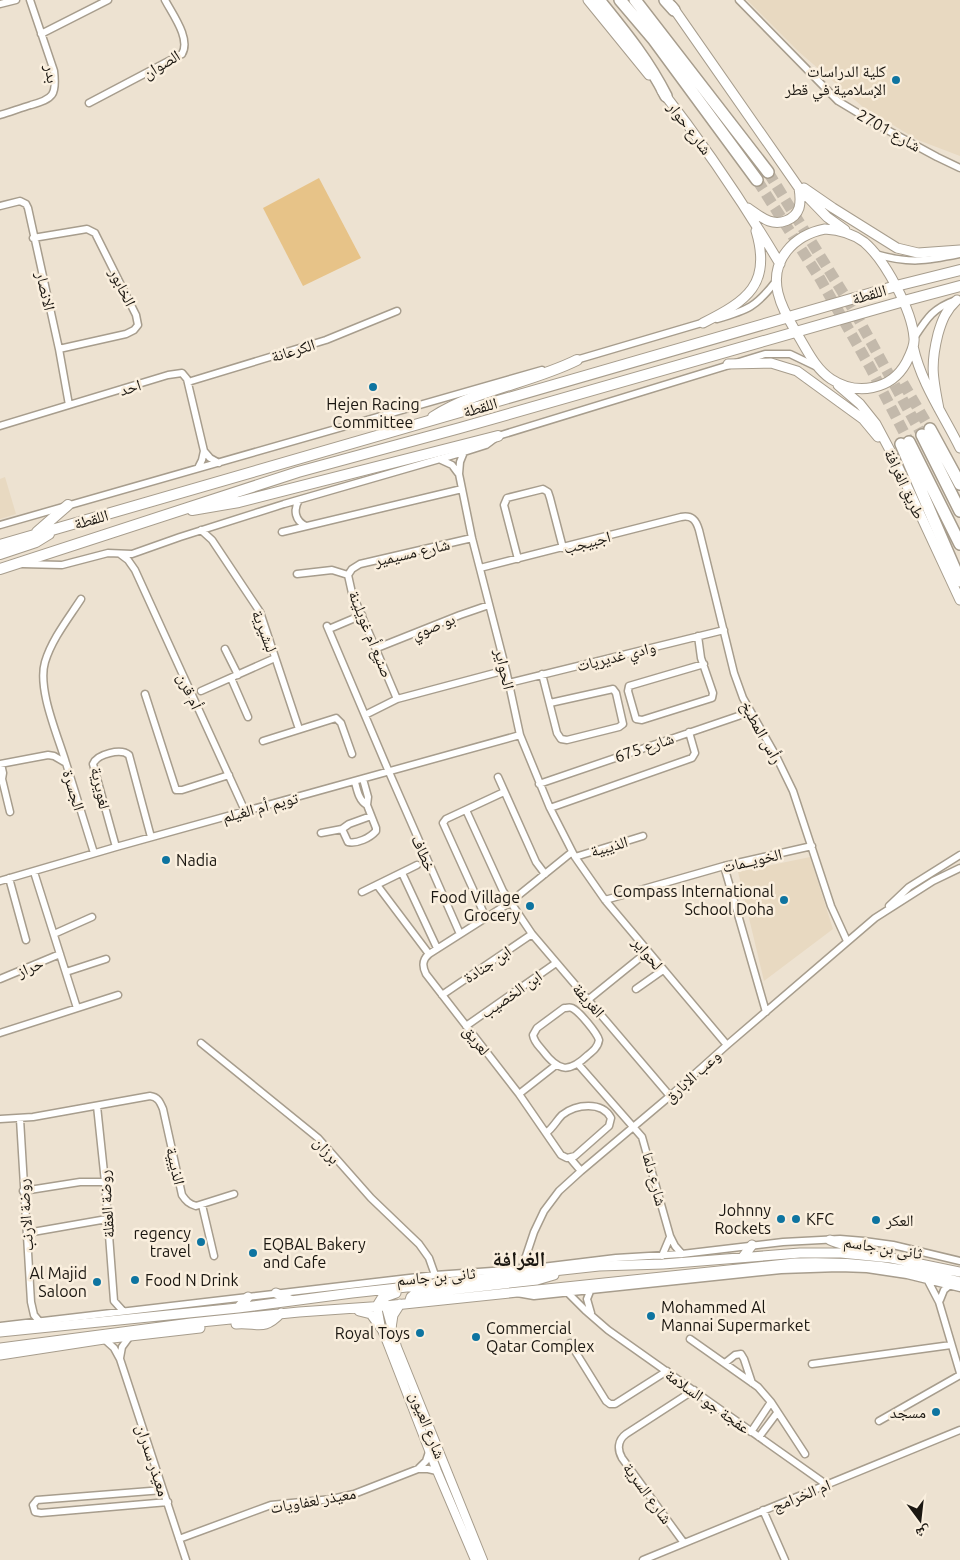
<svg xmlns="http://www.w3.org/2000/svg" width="960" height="1560" font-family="Ubuntu,'Noto Naskh Arabic',sans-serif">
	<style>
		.built { fill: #e8d9c1 }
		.green { fill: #e7c388 }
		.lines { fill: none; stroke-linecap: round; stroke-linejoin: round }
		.trunk-tunnel { stroke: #c3b9ab; stroke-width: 11; stroke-dasharray: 11 5.5; stroke-linecap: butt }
		.minor-casing { stroke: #a79d8d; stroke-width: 9 }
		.tertiary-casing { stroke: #a79d8d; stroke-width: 10 }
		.secondary-casing { stroke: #a79d8d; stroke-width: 11 }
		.primary-casing { stroke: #a79d8d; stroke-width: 12 }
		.trunk-casing { stroke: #a79d8d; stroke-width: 14 }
		.minor { stroke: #fff; stroke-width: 6 }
		.tertiary { stroke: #fff; stroke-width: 8 }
		.secondary { stroke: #fff; stroke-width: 9 }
		.primary { stroke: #fff; stroke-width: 10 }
		.trunk { stroke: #fff; stroke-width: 11 }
		.poi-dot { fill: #0e74a0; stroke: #faefde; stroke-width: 2 }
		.labels { text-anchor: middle; stroke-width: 5; stroke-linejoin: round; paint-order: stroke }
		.street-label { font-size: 16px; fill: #1b1711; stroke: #faefde }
		.poi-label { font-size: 16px; fill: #1b1711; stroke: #faefde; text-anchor: end }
		.district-label { font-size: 21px; font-weight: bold; fill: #1b1711; stroke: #faefde }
	</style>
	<rect width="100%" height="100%" fill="#ede2d1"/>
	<path class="built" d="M747 0H960V156L918 140 863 107 799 52Z
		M5 477 16 514 0 519V479Z
		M810 857 833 929 764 981 738 872Z"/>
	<path class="green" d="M319 178 361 258 303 286 263 208Z"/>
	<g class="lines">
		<path class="trunk-tunnel" d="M768 172 853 309 922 435
			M757 180 819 277 870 367 909 442
			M903 383 930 429"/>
		<defs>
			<path id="minor" d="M739 0 838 101 878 125 937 157 960 168
				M0 4 16 0
				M41 34 108 0
				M89 103 182 54C191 39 173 15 165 0
				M0 115C10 112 21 108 31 105 53 99 57 95 54 71L30 0
				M0 206 20 201 26 204 28 208 59 349 69 405
				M33 238 87 229 95 233 136 315 138 325 134 330 126 334 59 349
				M875 254C910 264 926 261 960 254
				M717 319C748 310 756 307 776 281
				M914 338C927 318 933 308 956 300
				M576 360 705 322
				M188 382 326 340 397 311
				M0 426 168 375 182 373 187 379 204 451 202 460 198 468
				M204 451 210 458 219 463
				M464 452 460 462 459 474 472 538 506 670 520 735 550 808 575 857 605 900 727 1045
				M439 459 452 465 458 473
				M299 500C293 510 295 521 306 526
				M0 525 542 370
				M201 530 212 540 260 612 299 729
				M282 532 462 489
				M120 554 128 560 135 570 245 811
				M518 559 504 505 507 498 543 489 548 492 550 498 563 548
				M22 564 62 565 108 553 132 554 180 537 284 504 464 452 486 445 498 436 765 354H790L815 366
				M480 568 681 517C692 515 696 520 699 530L734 673 743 698 776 756 793 791 831 906 847 941
				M297 574 332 570 348 575
				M327 626 389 772 460 934
				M329 629 362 615
				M698 636 701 658 713 693 712 698 642 720 636 719 628 691 629 686 704 664
				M377 648 460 615 489 605
				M225 649 238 675
				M542 674 557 733 561 739 567 740 619 727 623 724 616 693 613 689 550 703
				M231 678 248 717
				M509 683 724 630
				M201 691 275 658
				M145 694 176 790H182L229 775
				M397 699 352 593 348 575 352 569 360 564 472 538
				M365 715 397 699 506 670
				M263 741 336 718 341 723 352 754
				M66 763C58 736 37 689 45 662 52 639 68 619 81 599
				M0 764 48 755 54 756 66 763 94 853
				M1 764 3 773 2 779 10 812
				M498 777 536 862 545 874
				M363 779 368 797 367 805 376 828V831C370 838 357 844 348 842L342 829 349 824 371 816
				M355 782C357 790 359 801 367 805
				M539 784 750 712
				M550 808 692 758 695 753 689 732
				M466 810 503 891 532 934 670 1096
				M321 833 342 829
				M116 847 93 764C97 754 121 748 129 755L151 837
				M575 857 643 836
				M724 866 766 1012
				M34 872 77 1008
				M402 873 437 948
				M9 878 26 940
				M0 881 116 847 520 735
				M377 885 429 954
				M362 892 417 865
				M605 900 724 866 812 846
				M889 906 909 887 960 855
				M486 918 443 823 446 819 504 792
				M54 934 92 917
				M66 972 106 959
				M0 979 60 954
				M636 989 663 970
				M442 995 532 934
				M589 999 647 952
				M564 1008C568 1008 569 1007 572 1008 579 1011 597 1033 599 1040 598 1047 593 1051 588 1055 569 1073 559 1072 543 1051 539 1046 534 1042 533 1035L537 1028Z
				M466 1026 556 963
				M0 1033 118 995
				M201 1043 318 1138 371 1198 419 1244 429 1258 435 1275
				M578 1064 642 1137 670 1236 675 1246 682 1254
				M519 1094 556 1065
				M97 1106 105 1182 114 1301 123 1311
				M0 1119 33 1117 150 1096C158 1097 160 1102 163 1109L182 1195C186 1201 189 1204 196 1206L234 1194
				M20 1119 31 1302 34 1315 39 1321
				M546 1133C553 1128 556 1121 562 1115 576 1104 602 1101 611 1118L609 1126 575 1156 567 1158 561 1155 519 1094 426 974C422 966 422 960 429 954L509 903 572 852
				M570 1158 581 1171
				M23 1191 80 1182H105
				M202 1205 214 1256
				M27 1233 107 1219
				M662 1256 670 1237
				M522 1268 534 1232 544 1211 559 1191 581 1171 670 1096 727 1045 875 918 933 881 960 868
				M927 1279 939 1302 960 1373
				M567 1292 585 1310 608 1330 827 1485
				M517 1293 534 1296 781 1270 839 1268 867 1269 907 1275 960 1288
				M940 1300 944 1290 950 1285
				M591 1313 587 1299 591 1289
				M0 1326 435 1275 534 1268 616 1258 682 1254 783 1242 840 1239 864 1241 893 1245 960 1261
				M104 1339 114 1348 120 1359 186 1560
				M690 1339 758 1387 771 1402 805 1454
				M570 1343 606 1401 610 1404H615L667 1371
				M120 1358 122 1347 130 1336
				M725 1363 735 1355 741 1354 744 1359 752 1383
				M812 1364 951 1345
				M879 1421 960 1375
				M751 1432 771 1402
				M759 1437 777 1413
				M419 1468 426 1461 429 1452
				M163 1490 37 1500 33 1505 35 1512 41 1513 168 1502
				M763 1510 785 1560
				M179 1539 271 1505 332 1499 354 1494 418 1469H428L437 1471
				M684 1543 622 1458C617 1449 618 1440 626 1434L694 1390
				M643 1560 960 1430"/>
			<path id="tertiary" d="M384 1300 397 1347 483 1560
				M377 1306 381 1328 387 1342 437 1471 475 1560"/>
			<path id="secondary" d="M588 0 649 75
				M672 6 799 188 827 217 845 230
				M662 91C705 146 744 204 780 264
				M804 188 833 208 897 248 918 253 960 250
				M748 208C754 212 761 218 769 221 780 225 795 220 799 208 801 201 800 194 799 188
				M825 229C840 230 852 233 864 242 885 260 912 310 914 338 915 346 910 355 906 363 891 390 857 396 831 379 816 369 808 352 799 337 791 323 782 310 778 293 770 260 794 235 825 229Z
				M703 323C747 301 772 284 756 231
				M913 346C921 383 943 414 960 448
				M728 364 771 363 797 371 863 419 878 437
				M838 385 860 404 876 424 893 456 960 600
				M939 409C933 378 930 366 938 334 942 320 946 310 957 300
				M830 1240C842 1246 855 1244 864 1254
				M743 1257 752 1245
				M276 1293 292 1301
				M409 1303 411 1297 415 1294 537 1280 554 1275
				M377 1306 382 1298 396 1293
				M238 1308 248 1297
				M359 1311 371 1314 381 1328
				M236 1324C258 1322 263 1332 281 1313
				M391 1328 393 1315 400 1304
				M0 1332 238 1308 352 1293 599 1266 663 1264 800 1253H841L891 1258 960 1272
				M0 1348 191 1323 299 1312 385 1306 795 1263C851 1261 906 1267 960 1282
				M0 1355 104 1339 200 1328"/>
			<path id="primary" d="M433 417C477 389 531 383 577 360
				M192 510 239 502 498 436
				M37 532 68 505
				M0 545 896 286 960 270
				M0 554 36 542 49 534
				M0 569 298 472 460 428 904 301 960 286"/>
			<path id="trunk" d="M599 0C624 31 648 60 666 96
				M620 0 654 40 757 180
				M635 0 768 172
				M665 0 674 10
				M930 429 960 484
				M922 435 960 511
				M909 442 960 544
				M901 444 960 581"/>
		</defs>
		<use href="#minor" class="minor-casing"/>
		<use href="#tertiary" class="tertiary-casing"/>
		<use href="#secondary" class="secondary-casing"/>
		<use href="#primary" class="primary-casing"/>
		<use href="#trunk" class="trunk-casing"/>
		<use href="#minor" class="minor"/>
		<use href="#tertiary" class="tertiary"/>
		<use href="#secondary" class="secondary"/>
		<use href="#primary" class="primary"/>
		<use href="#trunk" class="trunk"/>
	</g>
	<g class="poi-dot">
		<circle cx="896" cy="80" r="5"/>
		<circle cx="373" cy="387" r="5"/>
		<circle cx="166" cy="860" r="5"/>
		<circle cx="784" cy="900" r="5"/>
		<circle cx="530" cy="906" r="5"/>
		<circle cx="781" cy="1219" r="5"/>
		<circle cx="796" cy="1219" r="5"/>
		<circle cx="876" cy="1220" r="5"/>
		<circle cx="201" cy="1242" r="5"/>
		<circle cx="253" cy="1253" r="5"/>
		<circle cx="135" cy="1280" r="5"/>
		<circle cx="97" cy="1282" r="5"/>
		<circle cx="651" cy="1316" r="5"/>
		<circle cx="420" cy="1333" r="5"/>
		<circle cx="476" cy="1337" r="5"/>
		<circle cx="936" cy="1412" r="5"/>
	</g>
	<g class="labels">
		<g class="street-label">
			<text transform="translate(161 64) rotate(-31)" y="6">الصوان</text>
			<text transform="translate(52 74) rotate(82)" y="6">بدر</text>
			<text transform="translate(690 128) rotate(53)" y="6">شارع حوار</text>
			<text transform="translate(889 130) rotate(29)" y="6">شارع 2701</text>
			<text transform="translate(123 287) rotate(64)" y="6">الخابور</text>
			<text transform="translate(46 291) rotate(77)" y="6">الانصار</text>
			<text transform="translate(869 294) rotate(-16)" y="6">اللقطة</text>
			<text transform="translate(293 350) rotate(-17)" y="6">الكرعانة</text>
			<text transform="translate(130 387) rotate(-17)" y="6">احد</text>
			<text transform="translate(480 407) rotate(-16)" y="6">اللقطة</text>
			<text transform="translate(905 484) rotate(65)" y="6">طريق الغرافة</text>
			<text transform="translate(91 519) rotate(-16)" y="6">اللقطة</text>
			<text transform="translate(587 542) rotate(-15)" y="6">اجبيجب</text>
			<text transform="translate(412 552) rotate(-13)" y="6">شارع مسيمير</text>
			<text transform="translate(433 626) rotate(-22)" y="6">بو صوي</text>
			<text transform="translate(265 631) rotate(69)" y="6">لبشيرية</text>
			<text transform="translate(371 634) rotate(68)" y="6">صنيع أم غويلينة</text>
			<text transform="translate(616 656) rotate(-14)" y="6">وادي غديريات</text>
			<text transform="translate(505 669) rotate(77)" y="6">الحواير</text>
			<text transform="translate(190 691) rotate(66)" y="6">أم قرن</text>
			<text transform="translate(762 732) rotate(61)" y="6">رأس المطبخ</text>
			<text transform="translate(644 747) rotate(-19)" y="6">شارع 675</text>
			<text transform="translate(101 788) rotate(78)" y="6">لغويرية</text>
			<text transform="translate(74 790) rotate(73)" y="6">الجسرة</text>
			<text transform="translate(260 807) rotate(-15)" y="6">تويم أم الغيلم</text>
			<text transform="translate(609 846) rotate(-16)" y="6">الذيبية</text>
			<text transform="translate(424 853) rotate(66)" y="6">خطاف</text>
			<text transform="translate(752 860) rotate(-13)" y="6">الخويــمات</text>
			<text transform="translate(648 953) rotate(50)" y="6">لحواير</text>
			<text transform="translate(487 964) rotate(-34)" y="6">ابن جنادة</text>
			<text transform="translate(30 967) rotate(-23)" y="6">حراز</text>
			<text transform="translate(511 994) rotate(-35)" y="6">ابن الخصيب</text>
			<text transform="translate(589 1000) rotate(49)" y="6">الغريفة</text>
			<text transform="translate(477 1040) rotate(52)" y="6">لعريق</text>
			<text transform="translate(692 1076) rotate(-42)" y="6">وعب الابارق</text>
			<text transform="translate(327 1150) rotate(48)" y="6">برزان</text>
			<text transform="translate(176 1166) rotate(77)" y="6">الذيبية</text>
			<text transform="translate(655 1179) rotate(75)" y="6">شارع دلما</text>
			<text transform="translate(106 1204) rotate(-94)" y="6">روضة العقلة</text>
			<text transform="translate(25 1215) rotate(-94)" y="6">روضة الارنب</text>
			<text transform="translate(883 1247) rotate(9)" y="6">ثانى بن جاسم</text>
			<text transform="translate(436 1276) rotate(-5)" y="6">ثانى بن جاسم</text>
			<text transform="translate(708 1401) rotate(35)" y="6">عفجة جو السلامة</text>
			<text transform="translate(428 1425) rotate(68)" y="6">شارع العيون</text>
			<text transform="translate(153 1460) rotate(72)" y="6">معيذر سدران</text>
			<text transform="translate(648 1493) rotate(54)" y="6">شارع السرية</text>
			<text transform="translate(801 1495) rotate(-22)" y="6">ام الخرامج</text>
			<text transform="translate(313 1500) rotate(-10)" y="6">معيذر لعفاويات</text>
		</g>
		<g class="poi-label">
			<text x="886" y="77">كلية الدراسات<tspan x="886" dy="18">الإسلامية في قطر</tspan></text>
			<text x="373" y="410" text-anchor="middle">Hejen Racing<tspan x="373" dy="18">Committee</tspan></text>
			<text x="176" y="866" text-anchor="start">Nadia</text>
			<text x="774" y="897">Compass International<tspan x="774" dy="18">School Doha</tspan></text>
			<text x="520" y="903">Food Village<tspan x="520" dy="18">Grocery</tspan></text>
			<text x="771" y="1216">Johnny<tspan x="771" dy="18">Rockets</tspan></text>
			<text x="806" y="1225" text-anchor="start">KFC</text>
			<text x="886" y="1226" text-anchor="start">العكر</text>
			<text x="191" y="1239">regency<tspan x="191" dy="18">travel</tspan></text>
			<text x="263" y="1250" text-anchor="start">EQBAL Bakery<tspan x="263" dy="18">and Cafe</tspan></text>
			<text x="87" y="1279">Al Majid<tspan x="87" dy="18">Saloon</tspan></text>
			<text x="145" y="1286" text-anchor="start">Food N Drink</text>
			<text x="661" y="1313" text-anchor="start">Mohammed Al<tspan x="661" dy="18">Mannai Supermarket</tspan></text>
			<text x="486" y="1334" text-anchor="start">Commercial<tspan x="486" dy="18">Qatar Complex</tspan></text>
			<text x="410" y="1339">Royal Toys</text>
			<text x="926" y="1418">مسجد</text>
		</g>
		<g class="district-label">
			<text x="519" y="1266">الغرافة</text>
		</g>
	</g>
	<g transform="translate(920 1520) rotate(165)" stroke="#faefde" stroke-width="4" paint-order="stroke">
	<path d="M0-4L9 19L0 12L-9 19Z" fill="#1b1711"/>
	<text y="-8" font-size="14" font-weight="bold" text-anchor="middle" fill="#1b1711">ش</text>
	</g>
</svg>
